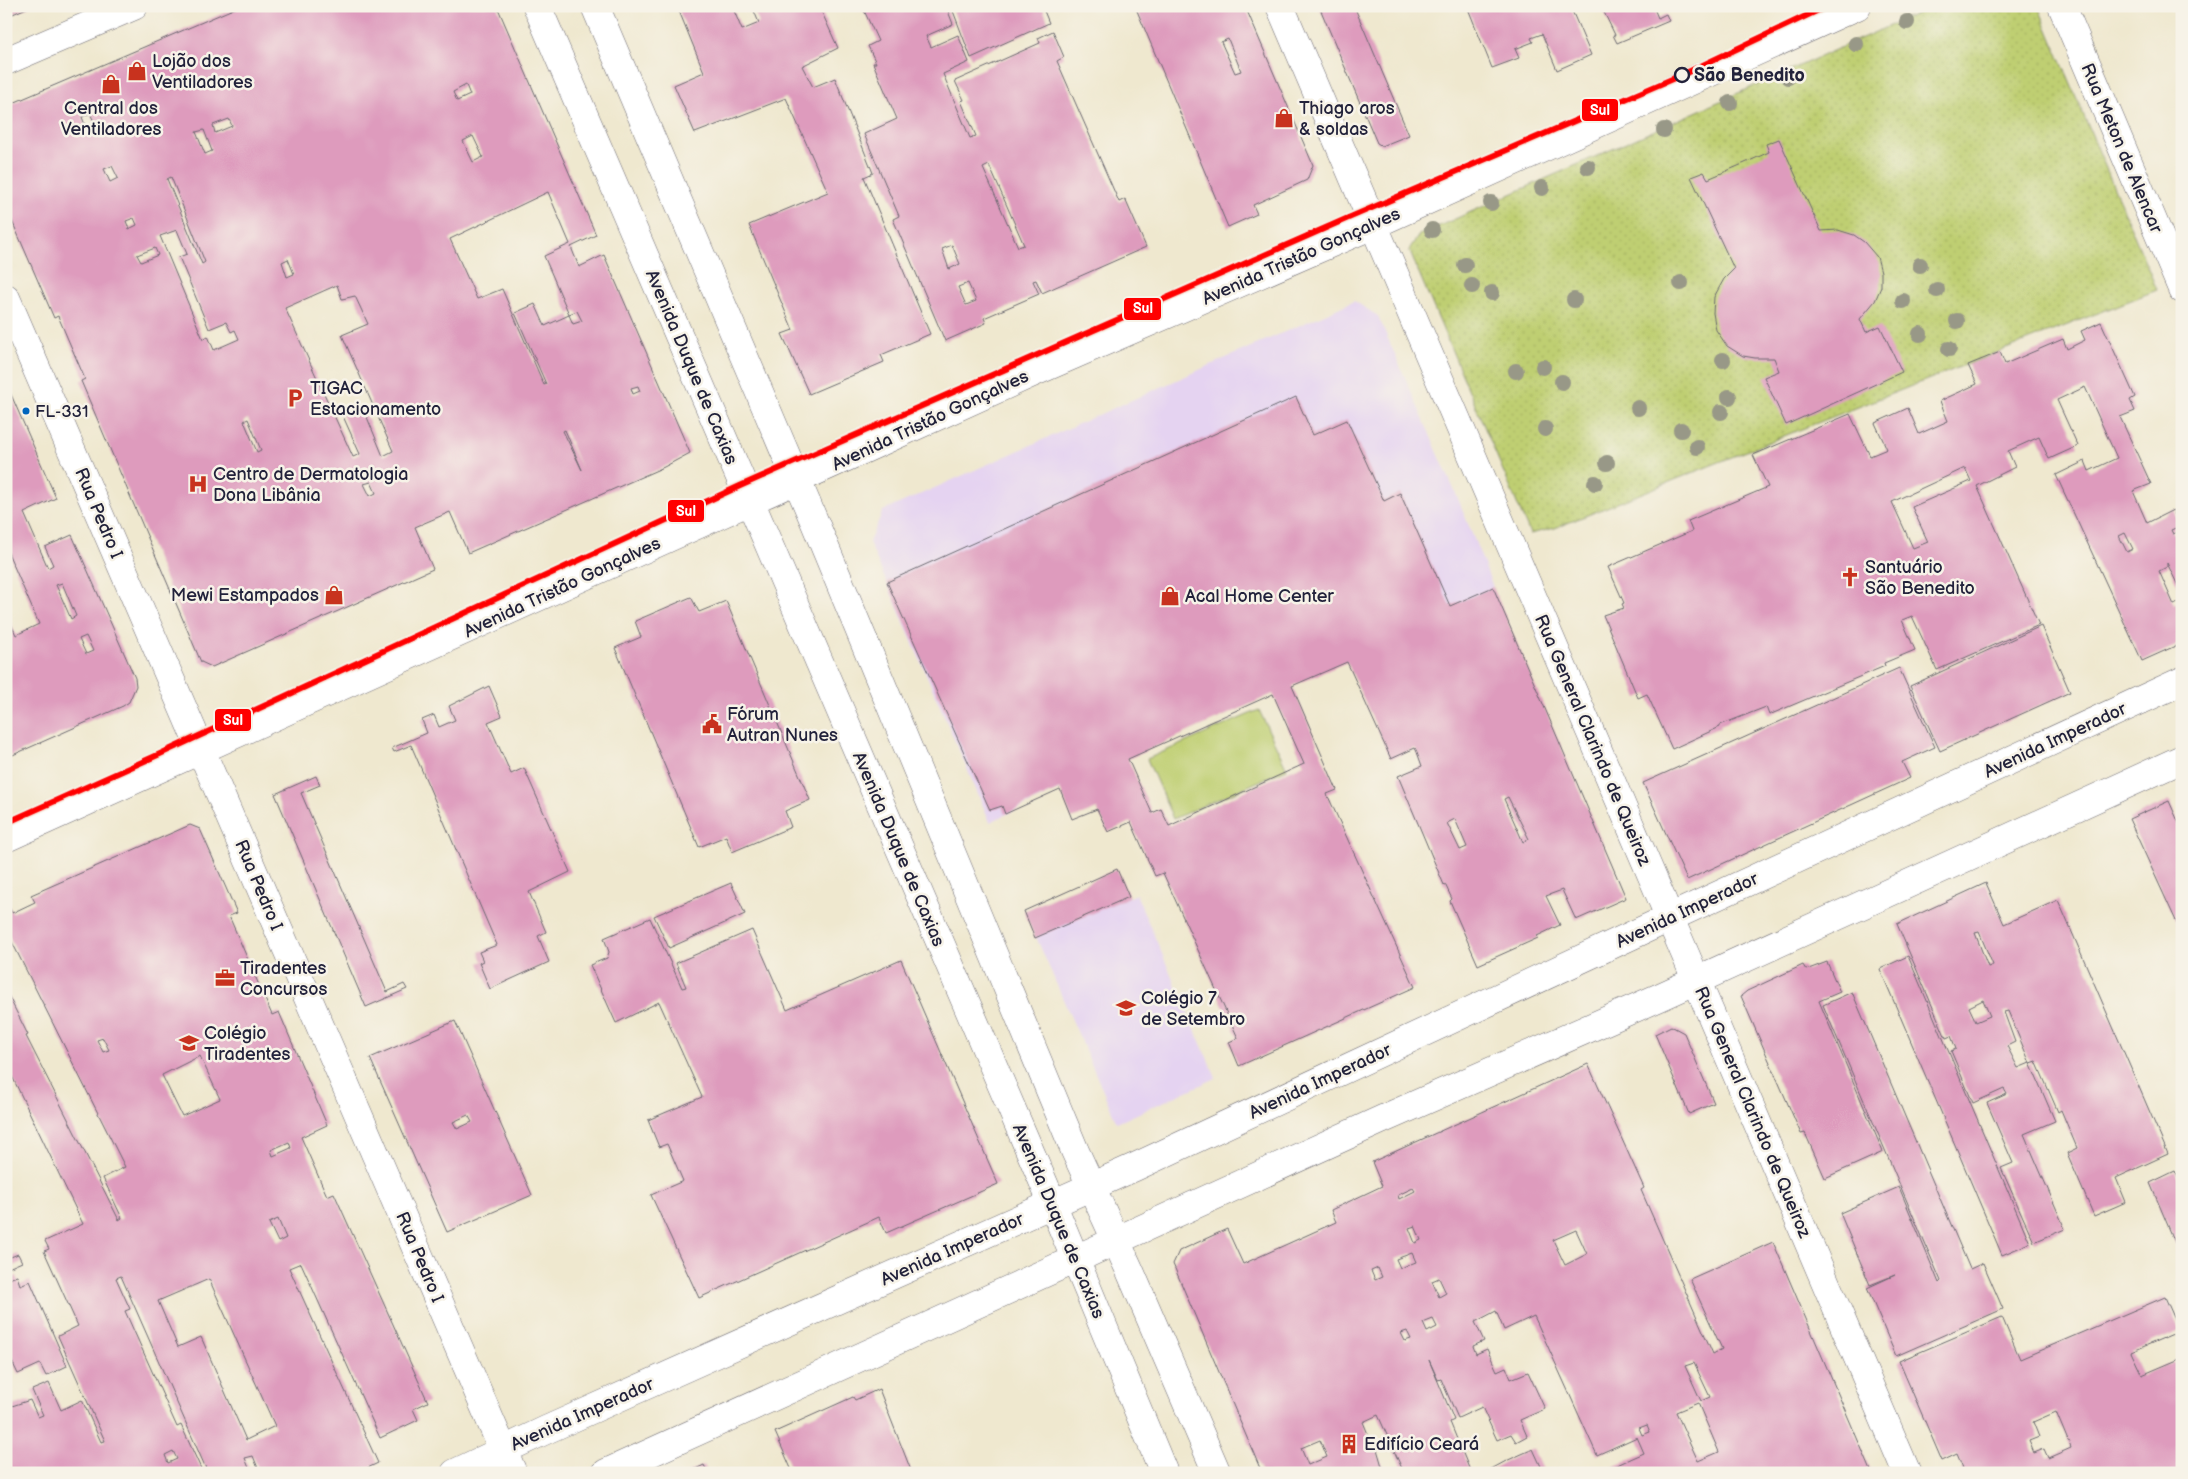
<svg xmlns="http://www.w3.org/2000/svg" width="2188" height="1479" font-family="'Balsamiq Sans',sans-serif">
	<style>
		.built { fill: #e5d3f1 }
		.green { fill: url(#green-dots); stroke: #707856 }
		.pitch { fill: #bfcf72; stroke: #707856 }
		.building { fill: #de9bbd; fill-rule: evenodd }
		.lines { fill: none; stroke-linecap: round; stroke-linejoin: round }
		.minor-casing { stroke: #6a676f; stroke-width: 29 }
		.major-casing { stroke: #6a676f; stroke-width: 29 }
		.minor { stroke: #fff; stroke-width: 28 }
		.major { stroke: #fff; stroke-width: 28 }
		.metro-1-casing { stroke: #f7f3e8; stroke-width: 10 }
		.metro-1 { stroke: #f00; stroke-width: 6 }
		.tree { fill: #989887 }
		.stop-dot { fill: #f7f3e8; stroke: #22223b; stroke-width: 2.5 }
		.bus-dot { fill: #0065bd; stroke: #f7f3e8; stroke-width: 2 }
		.labels { text-anchor: middle; stroke-width: 5; stroke-linejoin: round; paint-order: stroke }
		.bus-label { font-size: 17px; fill: #22223b; stroke: #f7f3e8; text-anchor: start }
		.poi-label { font-size: 18px; fill: #22223b; stroke: #f7f3e8; text-anchor: start }
		.stop-label { font-size: 18px; font-weight: bold; fill: #22223b; stroke: #f7f3e8; text-anchor: start }
		.street-label { font-size: 18px; fill: #22223b; stroke: #f7f3e8 }
		.line-badge { stroke: #f7f3e8; stroke-width: 2 }
		.badge-label { font-size: 14px; text-anchor: middle; font-weight: bold; fill: #fff }
	</style>
	<defs>
		<pattern id="green-dots" width="8" height="8" patternUnits="userSpaceOnUse" patternTransform="scale(1.25)"><rect width="8" height="8" fill="#bfcf72"/><path d="M2 2h.1M6 6h.1" fill="none" stroke="#a4b164" stroke-width="1.8" stroke-linecap="round"/></pattern>
	</defs>
	<rect width="100%" height="100%" fill="#f7f3e8"/>
	<filter id="ink" filterUnits="userSpaceOnUse"><feTurbulence type="fractalNoise" baseFrequency=".02" numOctaves="2"/><feDisplacementMap in="SourceGraphic" scale="10" xChannelSelector="R" yChannelSelector="G"/><feConvolveMatrix kernelMatrix="1 2 1 2 8 2 1 2 1" color-interpolation-filters="sRGB"/></filter>
	<filter id="wash" filterUnits="userSpaceOnUse"><feTurbulence type="fractalNoise" baseFrequency=".0096" numOctaves="4" result="noise"/><feDisplacementMap in="SourceGraphic" scale="20" xChannelSelector="R" yChannelSelector="G"/><feGaussianBlur stdDeviation="1.12" result="paint"/><feColorMatrix in="noise" values="0 0 0 0 0 0 0 0 0 0 0 0 0 0 0 0 0 1.4 0 .05"/><feComposite in="paint" operator="in"/></filter>
	<g filter="url(#wash)">
		<rect width="100%" height="100%" fill="#efe8cf"/>
		<path class="built" d="M1354 301 1378 316 1459 501 1493 587 990 822 869 542 883 511Z
			M1136 894 1216 1078 1117 1123 1036 937Z"/>
		<path class="green" d="M1934 6H2038L2157 290 1789 434 1555 528 1530 534 1410 252V248L1419 235Z"/>
		<path class="pitch" d="M1259 710 1287 769 1173 819 1147 759Z"/>
		<g id="blocks">
			<path class="building" d="M6 6H31L6 17Z
				M240 6H497L596 235 571 247 579 267 604 255 690 453 664 467 468 553 450 512 415 527 433 569 212 667 201 662 81 381 85 379 58 316 54 318 6 207V106ZM466 85 470 95 457 101 453 92ZM90 113 96 126 87 130 82 117ZM229 119 232 126 215 133 213 125ZM204 130 212 151 205 154 196 132ZM473 136 483 157 473 162 463 141ZM112 166 118 178 110 182 104 169ZM171 177 205 262 202 264 167 179ZM548 192 570 244 544 256 569 314 577 311 582 321 573 324 569 315 545 326 535 304 515 313 546 384 544 385 502 289 477 299 450 239ZM134 218 137 225 129 229 126 221ZM177 230 187 254 179 257 209 329 226 322 231 332 235 330 239 339 214 350 208 336 203 339 160 236ZM155 248 158 255 141 262 137 255ZM288 259 294 274 287 277 282 262ZM337 285 342 299 355 296 368 324 342 335 393 451 383 456 362 405 342 414 360 454 353 457 285 308ZM638 386 640 391 633 394 631 388ZM248 419 261 450 257 452 244 421ZM565 430 582 470 563 431ZM371 482 376 493 370 496 364 484Z
				M677 6H732L742 30 759 23 752 6H819L838 48 802 66 813 87 835 78 873 173 864 177 930 334 881 355 884 362 809 394 782 334 793 330 749 225 828 192 786 98 695 133 674 85 704 72Z
				M862 6H888L884 10 893 6H946L953 24 926 36 931 47 958 35 969 62 943 74 970 138 976 136 961 101 964 100 955 81 1040 43 1038 38 1053 31 1064 57 1057 61 1119 202 1125 199 1146 247 1042 293 1036 280 1033 281 1039 294 984 318 986 323 945 341 893 219 899 216 864 134 897 119 873 63H876L868 46 878 41ZM989 165 1024 245 1018 247 983 168ZM952 245 960 264 949 269 942 249ZM968 283 976 301 966 305 958 287Z
				M964 6H1042L1049 23 971 58 953 11Z
				M1135 6H1245L1313 165 1307 180 1253 205 1257 214 1228 227ZM1228 39 1241 71 1235 73 1221 42Z
				M1319 6H1354L1409 135 1382 146 1377 143Z
				M1467 6H1570L1591 55 1557 70 1542 34 1531 38 1533 42 1515 49 1519 58 1492 68Z
				M1601 6H1653L1658 18 1666 14 1669 21 1617 43 1613 35H1615Z
				M1779 139 1821 231 1838 230 1854 235 1864 242 1877 257 1881 272V287L1875 301 1860 319 1866 332 1880 326 1902 372 1786 425 1764 377 1779 371 1774 358H1755L1743 356 1727 346 1716 330 1713 313 1714 297 1724 279 1734 269 1691 177 1704 172 1708 179 1745 163 1769 152 1766 144Z
				M2101 322 2135 397 2130 400 2135 411 2120 417 2151 484 2133 491 2147 523 2173 510 2180 526 2171 530 2173 534 2182 530V594L2167 563V567L2159 571 2174 605 2182 601V643L2142 661 2056 475 2085 461 2089 471 2117 458 2085 387 2057 400 2078 446 2049 459 2039 437 2008 451 2015 467 1977 486 2039 625 1937 670 1912 616 1902 620 1915 650 1884 663 1885 666 1769 715 1766 707 1720 725V727L1672 749 1647 694 1638 698 1603 615 1624 608 1622 604 1624 603 1608 567 1692 531 1688 521 1768 487 1753 455 1850 414 1870 456 1887 449 1875 423 1908 408 1919 434 1948 421 1940 401 1977 384 1968 365 2000 352 2005 364 2063 339 2067 349 2085 340 2081 331ZM1965 468 1971 481 1912 507 1928 542 1913 548 1892 502ZM2125 533 2133 549 2127 552 2119 536Z
				M6 383 56 498 24 513 48 568 53 565 45 547 72 535 135 678 136 686 129 702 123 706 6 758V613L16 635 39 624 6 548ZM62 583 76 616 71 619 56 585ZM86 636 93 651 86 654 79 639Z
				M1296 397 1313 435 1347 420 1384 501 1400 493 1450 606 1493 587 1626 898 1576 920 1562 890 1546 896 1560 925 1537 936 1538 938 1478 965 1450 901 1452 899 1445 884 1444 885 1398 776 1422 766 1417 752 1415 748 1391 759 1347 662 1292 686 1337 790 1327 794 1415 987 1239 1066 1229 1042 1238 1038 1163 873 1155 876 1131 822 1108 832 1097 809 1072 819 1060 789 1005 814 1002 806 990 810 887 582ZM1273 694 1304 764 1169 826 1161 809 1152 813 1128 759ZM1508 797 1529 839 1523 842 1504 799ZM1455 819 1467 847 1460 850 1447 823Z
				M691 597 699 612 726 601 810 800 785 811 791 827 732 852 726 836 699 847 615 648 641 637 635 621Z
				M2041 626 2070 692 1940 751 1910 686Z
				M1899 668 1935 747 1902 762 1910 778 1687 880 1643 783Z
				M489 686 502 716 488 722 511 774 524 768 570 872 529 892 546 932 538 936 549 962 490 989 479 963 483 961 479 952 497 945 411 745 394 752 392 748 427 733 422 720 434 715 439 727 455 720 449 706Z
				M316 776 320 785 301 793 387 992 404 984 407 989 366 1007 275 794Z
				M2169 801 2182 830V934L2129 819Z
				M190 825 200 829 237 913 229 916 272 1015 279 1012 327 1125 301 1137 327 1196 334 1193 428 1402 413 1409 418 1420 380 1438 301 1263 289 1268 378 1463 357 1473H260L253 1456 245 1458 251 1473H208L121 1276 116 1278 130 1309 125 1311 177 1427 181 1425 203 1473H6V1408L30 1400 38 1417 43 1415 32 1390 49 1383 61 1410 82 1400 101 1442 105 1441 58 1336 78 1326 44 1251 49 1249 45 1241 83 1224 10 1072 6 1075V991L28 1035 26 1036 119 1220 122 1218 103 1178 125 1167 6 930V906L8 905 12 913 35 902 31 895ZM103 1038 109 1050 103 1052 97 1040ZM200 1056 220 1099 182 1116 162 1075ZM289 1142 291 1148 273 1156 271 1150ZM278 1219 286 1238 278 1242 269 1223ZM209 1279 275 1426 246 1440 201 1337 178 1347 158 1301ZM173 1451 177 1459 168 1463 165 1455Z
				M1117 869 1129 897 1035 938 1024 911Z
				M731 883 745 914 669 948 654 916Z
				M1986 883 2004 924 2058 900 2168 1154 2116 1178 2126 1202 2094 1216 2067 1153 2077 1148 2061 1110 2058 1112 2036 1061 2030 1063 2008 1011 2004 1012 2015 1042 2007 1046 2018 1068 2030 1063 2055 1121 2024 1134 2065 1229 2034 1242 2001 1168 2013 1163 1987 1103 2007 1094 2004 1089 1973 1103 1951 1051 1956 1049 1951 1036 1946 1038 1897 924ZM1979 932 1993 965 1988 967 1975 933ZM1983 1000 1990 1016 1976 1022 1969 1007Z
				M650 918 682 988 686 987 676 963 752 930 787 1010 901 960 998 1184 886 1233 879 1217 699 1298 651 1195 683 1181 667 1144 659 1147 648 1120 702 1097 659 1002 616 1023 590 965 607 958 609 952 604 938Z
				M1908 956 2030 1243 2002 1255 1880 969Z
				M1827 962 1840 992 1819 1001 1883 1152 1825 1178 1805 1133 1801 1134 1741 996 1747 991 1803 965 1806 970Z
				M1852 992 1970 1269 1983 1263 2003 1309 1896 1356 1867 1288 1895 1275 1870 1285 1840 1213 1899 1187 1939 1283 1941 1281 1823 1005Z
				M455 1021 532 1195 447 1232 370 1058ZM468 1115 472 1122 457 1129 453 1122Z
				M1671 1026 1684 1033 1714 1103 1689 1114 1655 1034Z
				M1588 1064 1644 1188 1641 1190 1713 1354 1722 1349 1690 1279 1773 1242 1872 1473H1599L1644 1453 1637 1437 1597 1455 1534 1316 1504 1330 1496 1311 1475 1322 1484 1341 1473 1346 1476 1354 1487 1349 1497 1371 1506 1367 1511 1379 1528 1372 1545 1409 1520 1420 1527 1436 1516 1442 1511 1434 1497 1440 1482 1407 1458 1418 1441 1379 1438 1380 1429 1360 1454 1420 1450 1422 1471 1473H1404L1378 1415 1363 1422 1371 1441 1374 1439 1384 1473H1262L1173 1264 1179 1251 1227 1229 1243 1264 1336 1222 1331 1210 1382 1186 1372 1162ZM1413 1188 1415 1191 1399 1199 1398 1195ZM1415 1226 1421 1240 1415 1243 1409 1228ZM1576 1230 1587 1254 1565 1265 1553 1240ZM1412 1253 1416 1262 1400 1268 1396 1259ZM1378 1268 1382 1277 1375 1280 1371 1271ZM1439 1278 1446 1293 1439 1297 1432 1281ZM1433 1319 1437 1327 1427 1332 1423 1323ZM1407 1331 1411 1339 1405 1341 1401 1333ZM1694 1363 1710 1397 1701 1401 1685 1366ZM1698 1403 1719 1452 1698 1461 1676 1412ZM1647 1425 1650 1432 1642 1435 1639 1428ZM1320 1440 1327 1457 1308 1465 1301 1448Z
				M2175 1171 2182 1186V1259L2150 1183Z
				M18 1254 22 1262 6 1269V1259Z
				M17 1276 20 1285 30 1281 67 1366 46 1376 40 1364 18 1374 6 1349V1280Z
				M2165 1297 2180 1331 2131 1352 2142 1375 2182 1358V1473H1962L1961 1469 1963 1468 1957 1454 1942 1461 1899 1361 2002 1317 2020 1359ZM2056 1412 2071 1448 2048 1458 2044 1449 2034 1453 2029 1441 2039 1437 2033 1422Z
				M879 1389 912 1473H793L775 1432 853 1397 855 1400Z
				M1533 1449 1544 1473H1484L1506 1461Z
				M704 1465 708 1473H687Z"/>
		</g>
	</g>
	<g filter="url(#ink)">
		<use href="#blocks" fill-opacity="0" stroke="#6a676f" stroke-width="1"/>
		<g class="lines">
			<defs>
				<path id="minor" d="M1280 6 1907 1473
					M2062 6 2182 289
					M6 61 134 6
					M6 298 513 1473
					M6 838 1039 370 1373 225 1857 6"/>
				<path id="major" d="M537 6 1045 1186 1164 1473
					M595 6 815 523 1075 1151 1130 1271 1217 1473
					M455 1473 546 1430 1135 1167 1654 925 2182 681
					M606 1473 1383 1119 1660 997 2182 759"/>
			</defs>
			<use href="#minor" class="minor-casing"/>
			<use href="#major" class="major-casing"/>
			<use href="#minor" class="minor"/>
			<use href="#major" class="major"/>
			<defs>
				<path id="metro-1" d="M6 823 160 754 740 486 1346 219 1686 73 1827 6"/>
			</defs>
			<use href="#metro-1" class="metro-1-casing"/>
			<use href="#metro-1" class="metro-1"/>
		</g>
		<g class="tree">
			<circle cx="1907" cy="22" r="8"/>
			<circle cx="1856" cy="44" r="8"/>
			<circle cx="1788" cy="77" r="8"/>
			<circle cx="1730" cy="103" r="8"/>
			<circle cx="1664" cy="130" r="8"/>
			<circle cx="1588" cy="167" r="8"/>
			<circle cx="1542" cy="188" r="8"/>
			<circle cx="1491" cy="203" r="8"/>
			<circle cx="1432" cy="230" r="8"/>
			<circle cx="1465" cy="265" r="8"/>
			<circle cx="1920" cy="265" r="8"/>
			<circle cx="1681" cy="283" r="8"/>
			<circle cx="1472" cy="286" r="8"/>
			<circle cx="1937" cy="290" r="8"/>
			<circle cx="1492" cy="293" r="8"/>
			<circle cx="1574" cy="300" r="8"/>
			<circle cx="1903" cy="301" r="8"/>
			<circle cx="1957" cy="321" r="8"/>
			<circle cx="1920" cy="334" r="8"/>
			<circle cx="1949" cy="349" r="8"/>
			<circle cx="1723" cy="360" r="8"/>
			<circle cx="1543" cy="367" r="8"/>
			<circle cx="1516" cy="371" r="8"/>
			<circle cx="1562" cy="382" r="8"/>
			<circle cx="1729" cy="397" r="8"/>
			<circle cx="1638" cy="408" r="8"/>
			<circle cx="1721" cy="412" r="8"/>
			<circle cx="1545" cy="429" r="8"/>
			<circle cx="1681" cy="430" r="8"/>
			<circle cx="1697" cy="447" r="8"/>
			<circle cx="1607" cy="463" r="8"/>
			<circle cx="1595" cy="483" r="8"/>
		</g>
	</g>
	<defs>
		<symbol id="shop-bare" viewBox="-9 -9 18 18"><path d="M-5-2.5h2.3a2.7 3.5 0 0 1 5.4 0H5L5.5 6h-11ZM-1.5-2.5h3a1.5 2.3 0 0 0-3 0Z" fill="#c8321e" stroke="#f7f3e8" stroke-width="2.5" paint-order="stroke"/></symbol>
		<symbol id="parking-bare" viewBox="-9 -9 18 18"><path d="M-3.5-5.5H1a3.5 3.5 0 0 1 0 7H-1V5.5H-3.5ZM-1-3.4V-.6H.8a1.4 1.4 0 0 0 0-2.8Z" fill="#c8321e" stroke="#f7f3e8" stroke-width="2.5" paint-order="stroke"/></symbol>
		<symbol id="hospital-bare" viewBox="-9 -9 18 18"><path d="M-5-5h3v3.5h4V-5h3V5h-3V1.5h-4V5h-3Z" fill="#c8321e" stroke="#f7f3e8" stroke-width="2.5" paint-order="stroke"/></symbol>
		<symbol id="church-bare" viewBox="-9 -9 18 18"><path d="M-1.2-6h2.4v3.5h3.3v2.4h-3.3V6h-2.4V-.1h-3.3v-2.4h3.3Z" fill="#c8321e" stroke="#f7f3e8" stroke-width="2.5" paint-order="stroke"/></symbol>
		<symbol id="civic-bare" viewBox="-9 -9 18 18"><path d="M-.6-6.5H3V-4.5H.6V-3L4-1V1h2V6H-6V1h2V-1L-.6-3ZM-1.2 2.5V6h2.4V2.5Z" fill="#c8321e" stroke="#f7f3e8" stroke-width="2.5" paint-order="stroke"/></symbol>
		<symbol id="office-bare" viewBox="-9 -9 18 18"><path d="M-6-3h4V-5.5h4V-3h4V5H-6ZM-1-4.5V-3h2v-1.5ZM-6 0V1H6V0Z" fill="#c8321e" stroke="#f7f3e8" stroke-width="2.5" paint-order="stroke"/></symbol>
		<symbol id="school-bare" viewBox="-9 -9 18 18"><path d="M0-5L7-2L0 1L-7-2ZM-4 1L0 2.5L4 1V4Q0 6-4 4Z" fill="#c8321e" stroke="#f7f3e8" stroke-width="2.5" paint-order="stroke"/></symbol>
		<symbol id="building-bare" viewBox="-9 -9 18 18"><path d="M-4-6H4V6H1V3H-1V6H-4ZM-2.5-4.3h1.7v1.8h-1.7ZM.8-4.3h1.7v1.8H.8ZM-2.5-1h1.7V.8h-1.7ZM.8-1h1.7V.8H.8Z" fill="#c8321e" stroke="#f7f3e8" stroke-width="2.5" paint-order="stroke"/></symbol>
	</defs>
	<g fill-rule="evenodd">
		<use href="#shop-bare" x="123" y="57" width="28" height="28"/>
		<use href="#shop-bare" x="97" y="70" width="28" height="28"/>
		<use href="#shop-bare" x="1270" y="104" width="28" height="28"/>
		<use href="#parking-bare" x="281" y="384" width="28" height="28"/>
		<use href="#hospital-bare" x="184" y="470" width="28" height="28"/>
		<use href="#church-bare" x="1836" y="563" width="28" height="28"/>
		<use href="#shop-bare" x="320" y="581" width="28" height="28"/>
		<use href="#shop-bare" x="1156" y="582" width="28" height="28"/>
		<use href="#civic-bare" x="698" y="710" width="28" height="28"/>
		<use href="#office-bare" x="211" y="964" width="28" height="28"/>
		<use href="#school-bare" x="1112" y="994" width="28" height="28"/>
		<use href="#school-bare" x="175" y="1029" width="28" height="28"/>
		<use href="#building-bare" x="1335" y="1430" width="28" height="28"/>
	</g>
	<circle class="stop-dot" cx="1682" cy="75" r="7"/>
	<circle class="bus-dot" cx="26" cy="411" r="4.5"/>
	<g class="labels">
		<g class="bus-label">
			<text x="35" y="417">FL-331</text>
		</g>
		<g class="poi-label">
			<text x="152" y="67">Lojão dos<tspan x="152" dy="21">Ventiladores</tspan></text>
			<text x="111" y="114" text-anchor="middle">Central dos<tspan x="111" dy="21">Ventiladores</tspan></text>
			<text x="1299" y="114">Thiago aros<tspan x="1299" dy="21">&amp; soldas</tspan></text>
			<text x="310" y="394">TIGAC<tspan x="310" dy="21">Estacionamento</tspan></text>
			<text x="213" y="480">Centro de Dermatologia<tspan x="213" dy="21">Dona Libânia</tspan></text>
			<text x="1865" y="573">Santuário<tspan x="1865" dy="21">São Benedito</tspan></text>
			<text x="319" y="601" text-anchor="end">Mewi Estampados</text>
			<text x="1185" y="602">Acal Home Center</text>
			<text x="727" y="720">Fórum<tspan x="727" dy="21">Autran Nunes</tspan></text>
			<text x="240" y="974">Tiradentes<tspan x="240" dy="21">Concursos</tspan></text>
			<text x="1141" y="1004">Colégio 7<tspan x="1141" dy="21">de Setembro</tspan></text>
			<text x="204" y="1039">Colégio<tspan x="204" dy="21">Tiradentes</tspan></text>
			<text x="1364" y="1450">Edifício Ceará</text>
		</g>
		<g class="stop-label">
			<text x="1694" y="81">São Benedito</text>
		</g>
		<g class="street-label">
			<text transform="translate(2122 148) rotate(67)" y="6">Rua Meton de Alencar</text>
			<text transform="translate(1301 256) rotate(-24)" y="6">Avenida Tristão Gonçalves</text>
			<text transform="translate(692 367) rotate(67)" y="6">Avenida Duque de Caxias</text>
			<text transform="translate(930 420) rotate(-25)" y="6">Avenida Tristão Gonçalves</text>
			<text transform="translate(99 513) rotate(67)" y="6">Rua Pedro I</text>
			<text transform="translate(562 587) rotate(-25)" y="6">Avenida Tristão Gonçalves</text>
			<text transform="translate(1593 740) rotate(67)" y="6">Rua General Clarindo de Queiroz</text>
			<text transform="translate(2055 740) rotate(-25)" y="6">Avenida Imperador</text>
			<text transform="translate(899 849) rotate(67)" y="6">Avenida Duque de Caxias</text>
			<text transform="translate(259 885) rotate(67)" y="6">Rua Pedro I</text>
			<text transform="translate(1687 910) rotate(-25)" y="6">Avenida Imperador</text>
			<text transform="translate(1320 1081) rotate(-25)" y="6">Avenida Imperador</text>
			<text transform="translate(1753 1112) rotate(67)" y="6">Rua General Clarindo de Queiroz</text>
			<text transform="translate(1059 1221) rotate(67)" y="6">Avenida Duque de Caxias</text>
			<text transform="translate(952 1249) rotate(-24)" y="6">Avenida Imperador</text>
			<text transform="translate(420 1257) rotate(67)" y="6">Rua Pedro I</text>
			<text transform="translate(582 1414) rotate(-24)" y="6">Avenida Imperador</text>
		</g>
	</g>
	<g class="line-badge">
		<rect x="1581" y="98" width="38" height="24" rx="5" fill="#f00"/>
		<rect x="1123" y="297" width="39" height="24" rx="5" fill="#f00"/>
		<rect x="667" y="499" width="38" height="24" rx="5" fill="#f00"/>
		<rect x="214" y="708" width="38" height="24" rx="5" fill="#f00"/>
	</g>
	<g class="badge-label">
		<text x="1600" y="115">Sul</text>
		<text x="1143" y="313">Sul</text>
		<text x="686" y="516">Sul</text>
		<text x="233" y="725">Sul</text>
	</g>
	<rect width="2188" height="1479" fill="none" stroke="#f7f3e8" stroke-width="25"/>
</svg>
